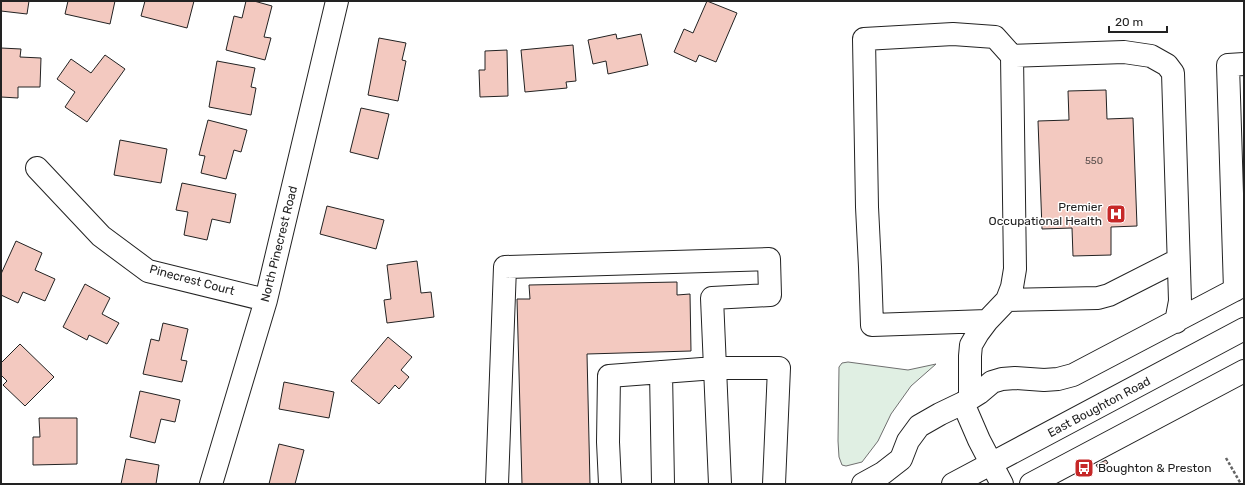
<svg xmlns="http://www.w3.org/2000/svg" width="1245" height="485" font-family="Rubik,sans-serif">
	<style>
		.green { fill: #e0efe3; stroke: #6f6f6f }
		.building { fill: #f3c9c0; stroke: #222 }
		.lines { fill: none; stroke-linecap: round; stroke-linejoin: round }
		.minor-casing { stroke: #222; stroke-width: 24 }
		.major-casing { stroke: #222; stroke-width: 24 }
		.path { stroke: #646464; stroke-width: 2.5; stroke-dasharray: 3 2; stroke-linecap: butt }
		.minor { stroke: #fff; stroke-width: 22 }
		.major { stroke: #fff; stroke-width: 22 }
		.labels { text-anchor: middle; stroke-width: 3; stroke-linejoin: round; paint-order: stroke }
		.number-label { font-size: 10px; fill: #564c4a }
		.poi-label { font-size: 12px; fill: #222; stroke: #fff; text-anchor: end }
		.street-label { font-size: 12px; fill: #222; stroke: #fff }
	</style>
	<rect width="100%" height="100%" fill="#fff"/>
	<path class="green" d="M848 362 908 370 936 364 911 386 891 414 878 441 862 462 846 466 842 465 839 457 838 441 839 367 842 363Z"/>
	<path class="building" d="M1 1H29L27 14 1 11Z
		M68 1H115L110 24 65 14Z
		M145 1H194L187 28 141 16Z
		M246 1H254L272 6 264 37 271 38 265 60 226 50 234 16 242 18Z
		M707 1 737 13 716 62 699 55 696 62 674 52 684 29 693 33Z
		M616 34 617 39 641 34 648 65 608 74 606 61 593 64 588 40Z
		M379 38 406 43 402 60 406 61 398 101 368 95Z
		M573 45 576 81 566 82 567 88 525 92 521 50Z
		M1 48 21 49 20 57 41 58 40 87H18V98L1 97Z
		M507 50 508 96 480 97 479 70H485V51Z
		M105 55 125 69 87 122 65 107 75 92 57 79 71 59 91 73Z
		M217 61 255 68 251 87 256 88 251 115 209 107Z
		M1106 90 1107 119 1133 118 1137 226 1111 227V255L1073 256 1072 228 1042 229 1038 121 1069 120 1068 91Z
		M361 108 389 114 378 159 350 152Z
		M208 120 247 130 241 152 234 150 226 179 201 173 205 156 199 155Z
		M120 140 167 149 161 183 114 175Z
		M182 183 236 194 230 223 212 219 207 240 184 235 188 212 176 210Z
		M327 206 384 220 376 249 320 234Z
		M16 241 42 253 35 270 55 279 45 301 23 292 18 303 1 295V274Z
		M417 261 421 293 431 292 434 317 387 323 384 300 391 299 387 265Z
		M677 282V295L690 294 691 351 587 354 590 484H522L517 299H530L529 285Z
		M85 284 110 298 102 314 119 323 107 344 89 335 87 340 63 327Z
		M163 323 188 329 181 360 187 361 182 382 143 374 151 339 159 341Z
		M388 337 412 357 401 370 409 377 399 389 395 385 379 404 351 381Z
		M20 344 54 377 25 406 3 385 7 381 1 375V363Z
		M284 382 334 392 329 418 279 409Z
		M140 391 180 400 175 422 161 419 155 443 130 437Z
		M39 418H77V464L33 465V437H40Z
		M279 444 304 450 295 484H269Z
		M126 459 159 465 156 484H121Z
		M1106 460 1108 463 1098 468 1096 465Z"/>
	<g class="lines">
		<defs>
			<path id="minor" d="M1012 56 1124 52 1151 56 1167 65 1173 73 1180 301 1176 322
				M37 168 101 236 148 271 266 300
				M1235 290 1228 65 1244 64
				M1007 300 1098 298 1109 295 1178 260
				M661 372 663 484
				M970 398V356L971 345 978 333 987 321 1007 300 1012 287 1015 269 1012 56 995 37 953 34 864 39 867 207 870 267 872 325 987 321
				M963 403 979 440 1002 484
				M211 484 266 300 337 1
				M497 484 505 267 769 259 770 295 712 298 715 368H779L774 484
				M610 484 608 442 609 376 715 368 720 484
				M863 484 883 473 901 459 908 441 919 426 940 414 963 403 979 393 992 382 1002 379 1015 378 1044 380 1058 379 1073 375 1244 285"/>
			<path id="major" d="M953 484 1244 329
				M1031 484 1244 371"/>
		</defs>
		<use href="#minor" class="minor-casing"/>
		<use href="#major" class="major-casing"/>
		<path class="path" d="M1226 458 1241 484"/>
		<use href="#minor" class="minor"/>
		<use href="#major" class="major"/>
	</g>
	<defs>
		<symbol id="hospital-square" viewBox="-11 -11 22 22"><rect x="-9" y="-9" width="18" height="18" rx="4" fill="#c62828" stroke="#fff"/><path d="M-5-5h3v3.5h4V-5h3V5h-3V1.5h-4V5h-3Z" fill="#fff"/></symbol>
		<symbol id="bus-square" viewBox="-11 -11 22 22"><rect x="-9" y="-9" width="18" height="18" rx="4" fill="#c62828" stroke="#fff"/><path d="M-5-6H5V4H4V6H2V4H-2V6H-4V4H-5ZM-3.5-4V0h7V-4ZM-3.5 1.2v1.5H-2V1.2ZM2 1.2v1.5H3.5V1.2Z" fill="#fff"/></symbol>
	</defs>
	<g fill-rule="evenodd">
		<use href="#hospital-square" x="1105" y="203" width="22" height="22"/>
		<use href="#bus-square" x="1073" y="457" width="22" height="22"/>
	</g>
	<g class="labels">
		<g class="number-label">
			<text x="1094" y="164">550</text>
		</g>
		<g class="poi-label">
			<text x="1102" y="211">Premier<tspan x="1102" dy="14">Occupational Health</tspan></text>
			<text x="1098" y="472" text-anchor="start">Boughton &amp; Preston</text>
		</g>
		<g class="street-label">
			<text transform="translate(279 244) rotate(-76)" y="4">North Pinecrest Road</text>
			<text transform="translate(192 280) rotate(15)" y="4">Pinecrest Court</text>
			<text transform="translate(1099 407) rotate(-28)" y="4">East Boughton Road</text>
		</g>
	</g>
	<rect width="1245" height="485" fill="none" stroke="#222222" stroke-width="4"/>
	<path d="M1109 26v6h58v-6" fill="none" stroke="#222222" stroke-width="2"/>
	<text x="1115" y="26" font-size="12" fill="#222222" stroke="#ffffff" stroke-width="3" paint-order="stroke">20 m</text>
</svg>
